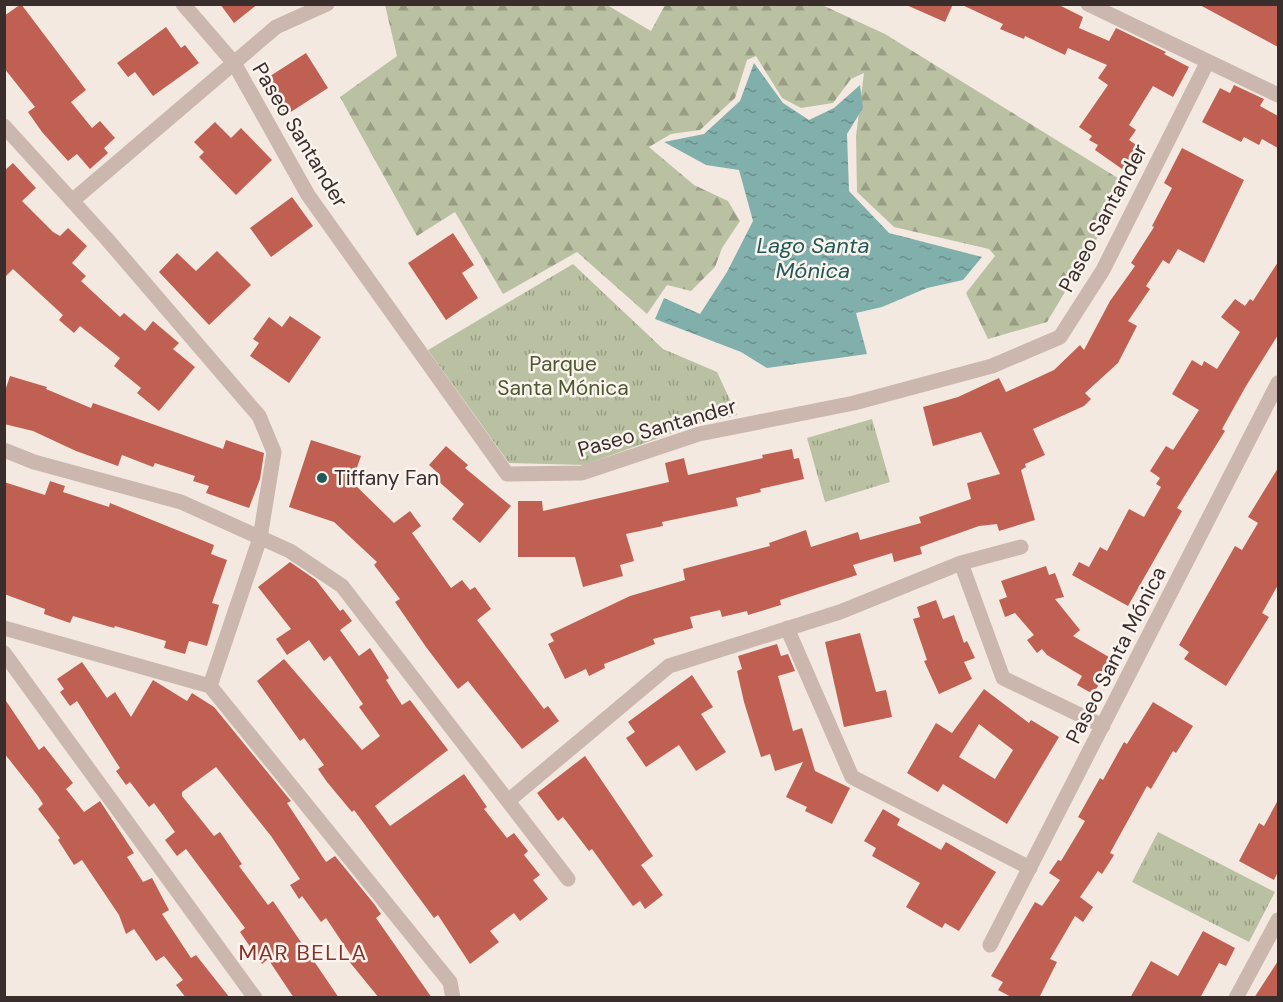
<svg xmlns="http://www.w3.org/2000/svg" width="1283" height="1002" font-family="'DM Sans',sans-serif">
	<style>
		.grass { fill: url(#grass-tufts) }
		.forest { fill: url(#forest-firs) }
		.water { fill: url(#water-ripples) }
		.building { fill: #c06052; fill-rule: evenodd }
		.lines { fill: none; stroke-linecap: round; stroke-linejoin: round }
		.street { stroke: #cbb7ad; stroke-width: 15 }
		.poi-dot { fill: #225a57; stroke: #faf3ee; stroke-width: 2 }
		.labels { text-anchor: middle; stroke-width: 5; stroke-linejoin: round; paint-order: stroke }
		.street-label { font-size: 21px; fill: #392e2c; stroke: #faf3ee }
		.park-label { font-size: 21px; fill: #4d5730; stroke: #faf3ee }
		.poi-label { font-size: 21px; fill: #392e2c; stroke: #faf3ee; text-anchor: start }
		.water-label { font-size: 22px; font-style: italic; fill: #225a57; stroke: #faf3ee }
		.neighbourhood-label { font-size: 22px; letter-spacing: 1.5px; fill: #853328; stroke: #faf3ee }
	</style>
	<defs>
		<pattern id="grass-tufts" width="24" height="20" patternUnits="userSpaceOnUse" patternTransform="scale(1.5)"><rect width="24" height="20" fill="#bac1a2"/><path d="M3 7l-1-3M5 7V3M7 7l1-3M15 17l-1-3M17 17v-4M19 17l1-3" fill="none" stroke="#989d84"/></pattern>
		<pattern id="forest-firs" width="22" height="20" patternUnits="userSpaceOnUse" patternTransform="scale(1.5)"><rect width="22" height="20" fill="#bac1a2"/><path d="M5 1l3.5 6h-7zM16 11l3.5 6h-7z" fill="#989d84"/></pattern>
		<pattern id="water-ripples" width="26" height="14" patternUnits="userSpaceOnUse" patternTransform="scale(1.5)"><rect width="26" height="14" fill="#81afab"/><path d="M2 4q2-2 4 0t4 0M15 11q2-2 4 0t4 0" fill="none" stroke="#6b8f8b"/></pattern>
	</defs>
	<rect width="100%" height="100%" fill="#f3e9e1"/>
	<path class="grass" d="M573 264 663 349 717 372 737 415 692 426 584 465 509 463 428 350Z
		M872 419 890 482 825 502 807 438Z
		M1158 832 1275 892 1249 942 1132 882Z"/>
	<path class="forest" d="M385 5H607L651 31 665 5H822L885 34 1129 185 1047 322 988 339 966 293 995 256 989 249 894 227 857 192 856 136 864 73 851 79 833 103 801 108 782 98 756 56 747 60 735 98 700 130 671 134 649 147 694 185 728 201 740 221 722 248 715 267 691 291 667 285 647 314 577 252 503 294 455 212 417 236 340 97 397 56Z"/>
	<path class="water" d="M754 63 783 103 809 120 834 108 860 85 863 108 847 134 849 191 889 233 982 257 963 280 927 288 882 307 856 313 867 354 767 368 741 352 655 319 664 298 700 314 727 272 753 221 739 170 706 165 664 142 704 134 740 101Z"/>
	<path class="building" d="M21 4 86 90 71 102 92 128 100 121 115 138 104 148 108 153 90 169 77 154 68 161 42 132 28 112 35 107 4 68V16Z
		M220 4H258L234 23Z
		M904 4H953L945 22Z
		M960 4H1057L1083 17 1079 28 1109 41 1116 28 1166 52 1164 54 1189 67 1173 97 1153 86 1129 125 1136 130 1129 140 1138 146 1122 169 1095 150 1098 145 1089 140 1092 136 1079 127 1108 85 1098 78 1107 65 1068 48 1065 55 1025 36 1024 39 1000 29 1003 24Z
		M1198 4H1278V47Z
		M166 27 181 48 185 45 199 63 153 96 135 72 128 77 117 63Z
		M306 53 328 88 286 115 264 80Z
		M1234 85 1264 99 1260 106 1278 116V148L1262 139 1259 145 1244 137 1241 142 1202 122 1220 88 1230 93Z
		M215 122 231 138 241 128 272 160 236 195 199 157 204 152 194 142Z
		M1182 148 1244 180 1204 263 1178 249 1169 264 1163 260 1146 286 1150 289 1128 321 1137 326 1118 363 1085 393 1091 399 1084 406 1033 429 1045 455 1025 464 1026 467 1021 470 1035 520 999 531 997 524 979 526 920 547 922 554 894 562 892 553 853 565 857 575 780 600 781 605 748 615 747 611 722 617 720 610 690 617 693 628 653 639 655 644 604 664 605 668 589 676 586 669 565 679 548 644 554 641 550 634 630 596 685 580 683 569 770 546 769 543 806 530 811 547 858 532 860 540 921 523 919 517 971 499 967 483 1000 474 981 432 933 446 923 407 958 397 999 378 1006 392 1054 370 1080 345 1084 350 1110 301 1135 266 1131 263 1154 227 1152 226 1172 188 1164 183Z
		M13 163 36 188 22 201 53 232 60 236 68 228 87 246 72 263 86 276 81 281 120 317 124 313 145 331 153 321 179 343 173 349 195 367 159 411 137 393 141 388 114 366 120 358 80 326 74 333 59 320 63 315 13 269 4 278V171Z
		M292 197 313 226 271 257 250 228Z
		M453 233 474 265 462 273 478 298 446 320 408 263Z
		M217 251 251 285 209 325 159 272 177 253 196 271Z
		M1278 262V335L1246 386 1222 429 1225 431 1177 508 1182 511 1128 606 1072 575 1079 562 1089 567 1100 547 1107 551 1129 509 1144 517 1161 487 1156 484 1160 478 1150 471 1166 446 1173 450 1199 410 1172 394 1192 360 1202 366 1204 361 1217 369 1240 332 1221 317 1235 299 1245 306 1250 299 1253 301Z
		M290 316 321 337 289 383 250 356 259 343 253 339 269 317 282 327Z
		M10 376 47 387 46 389 91 408 93 403 223 449 226 440 264 453 260 479 249 508 206 493 209 486 193 481 195 476 155 463 153 467 122 455 118 466 76 451 33 431 4 424V394Z
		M311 440 361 456 352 482 394 523 410 511 421 526 412 533 451 588 462 580 470 590 475 587 491 609 477 620 544 709 548 706 559 721 522 749 468 681 458 689 426 647 395 602 400 599 374 565 377 562 334 522 289 507Z
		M446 446 468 465 465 468 511 506 480 543 452 519 464 504 436 479 440 475 429 465Z
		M792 449 794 459 799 458 804 479 760 489 761 492 736 498 738 506 662 522 663 526 626 534 634 561 620 565 623 576 583 587 575 557H518V501H542L543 511 669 482 665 463 684 458 688 475 763 458 762 455Z
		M1278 468V585L1262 613 1269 617 1226 686 1184 659 1189 652 1179 645 1235 546 1242 550 1258 523 1248 517Z
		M50 481 65 486 63 492 109 507 110 503 214 545 211 554 227 560 212 603 219 605 207 646 189 641 185 654 164 648 166 641 115 626 114 628 73 616 70 623 44 614 45 609 4 594V482L45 495Z
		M290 562 316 580 340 611 343 609 352 621 340 630 359 656 370 648 389 678 386 680 402 705 410 700 448 750 375 806 390 826 464 774 487 807 484 809 507 838 514 833 528 851 524 855 540 875 533 880 548 899 520 921 514 913 490 931 499 942 470 964 438 915 434 918 354 810 352 812 327 782 318 769 324 765 304 738 300 741 257 681 284 659 362 750 380 736 359 707 363 704 330 656 324 661 309 640 287 655 276 639 291 629 258 587Z
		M1046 566 1049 575 1055 573 1064 597 1055 599 1080 630 1073 636 1114 660 1093 694 1077 685 1082 676 1047 655 1042 649 1037 653 1027 640 1034 635 1015 613 1005 617 999 600 1007 597 1001 581Z
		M936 600 943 619 954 615 964 643 967 641 975 658 964 662 972 679 939 694 924 661 927 660 913 619 920 617 917 607Z
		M860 633 876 692 886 690 892 717 844 727 825 642Z
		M777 644 781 656 788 654 795 671 778 676 793 731 802 728 815 771 850 788 832 824 805 811 807 807 786 797 803 762 775 771 770 754 761 757 744 702 737 671 742 669 738 656Z
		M82 662 107 698 115 692 131 717 153 680 187 701 192 693 214 707 291 801 287 803 326 862 335 856 375 905 381 914 376 918 432 998H379L348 960 352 957 326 918 321 922 302 896 299 899 290 885 300 879 271 836 216 767 182 792V796L214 836 220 832 242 864 239 866 268 905 273 901 339 998H294L268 959 262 964 240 932 245 928 186 849 177 856 165 840 175 832 154 803 149 807 130 782 126 785 116 771 120 768 77 701 70 706 60 692 64 689 57 679Z
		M692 675 713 707 701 714 726 752 696 771 679 745 646 767 626 738 635 732 628 722Z
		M984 689 1029 723 1031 720 1059 737 1007 824 943 784 938 792 907 773 936 723 952 733ZM979 724 1013 750 995 779 959 757Z
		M4 698 39 750 44 746 73 783 66 789 84 812 100 801 134 853 127 857 143 882 152 878 169 910 162 914 191 958 196 955 230 998H186L176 985 183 980 164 956 156 961 134 929 126 934 119 915 82 860 74 865 58 840 60 838 38 809 43 804 38 796 4 753Z
		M1153 702 1193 726 1176 753 1173 751 1151 789 1147 786 1110 853 1114 855 1102 874 1098 871 1080 897 1093 907 1083 922 1075 916 1050 959 1057 962 1039 998H1013L998 990 1003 982 991 976 1035 902 1042 906 1060 880 1049 873 1058 860 1061 861 1085 821 1078 817 1100 778 1103 780 1124 742 1127 744Z
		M585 756 653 856 641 865 663 895 645 909 640 901 633 906 592 849 589 851 563 817 558 821 537 793Z
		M1278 800V872L1274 880 1239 861 1259 823 1264 826Z
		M883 809 900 819 897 825 941 850 946 842 996 872 959 931 945 923 942 928 906 907 920 883 872 856 876 848 864 841Z
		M1203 931 1235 948 1226 966 1219 963 1200 998H1130L1151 961 1178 976Z
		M1278 961V998H1254Z"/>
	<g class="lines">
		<path class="street" d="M183 4 234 63 308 195 507 474 582 473 699 434 854 403 992 366 1060 337 1103 270 1207 63
			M1088 4 1278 95
			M4 126 106 238 259 416 274 452 260 538 210 686
			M72 201 276 27 327 4
			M4 450 34 462 181 502 290 551 342 586 568 879
			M961 563 1003 678 1103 726
			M4 628 210 686 450 982 453 998
			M787 628 852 777 1030 868
			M4 653 255 998
			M508 801 669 666 840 612 961 563 1021 547
			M990 945 1278 383
			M1236 998 1278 920"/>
	</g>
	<circle class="poi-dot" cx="322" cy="478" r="6"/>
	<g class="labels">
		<g class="street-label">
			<text transform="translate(300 135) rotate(59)" y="7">Paseo Santander</text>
			<text transform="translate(1103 218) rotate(-62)" y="7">Paseo Santander</text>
			<text transform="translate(657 428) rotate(-16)" y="7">Paseo Santander</text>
			<text transform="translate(1116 655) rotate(-63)" y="7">Paseo Santa Mónica</text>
		</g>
		<g class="park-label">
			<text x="563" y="371">Parque<tspan x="563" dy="24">Santa Mónica</tspan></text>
		</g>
		<g class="poi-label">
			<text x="334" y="485">Tiffany Fan</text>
		</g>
		<g class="water-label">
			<text x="813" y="253">Lago Santa<tspan x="813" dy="25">Mónica</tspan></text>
		</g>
		<g class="neighbourhood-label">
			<text x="303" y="960">MAR BELLA</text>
		</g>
	</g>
	<rect width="1283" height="1002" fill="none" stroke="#392e2c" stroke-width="12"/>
</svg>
